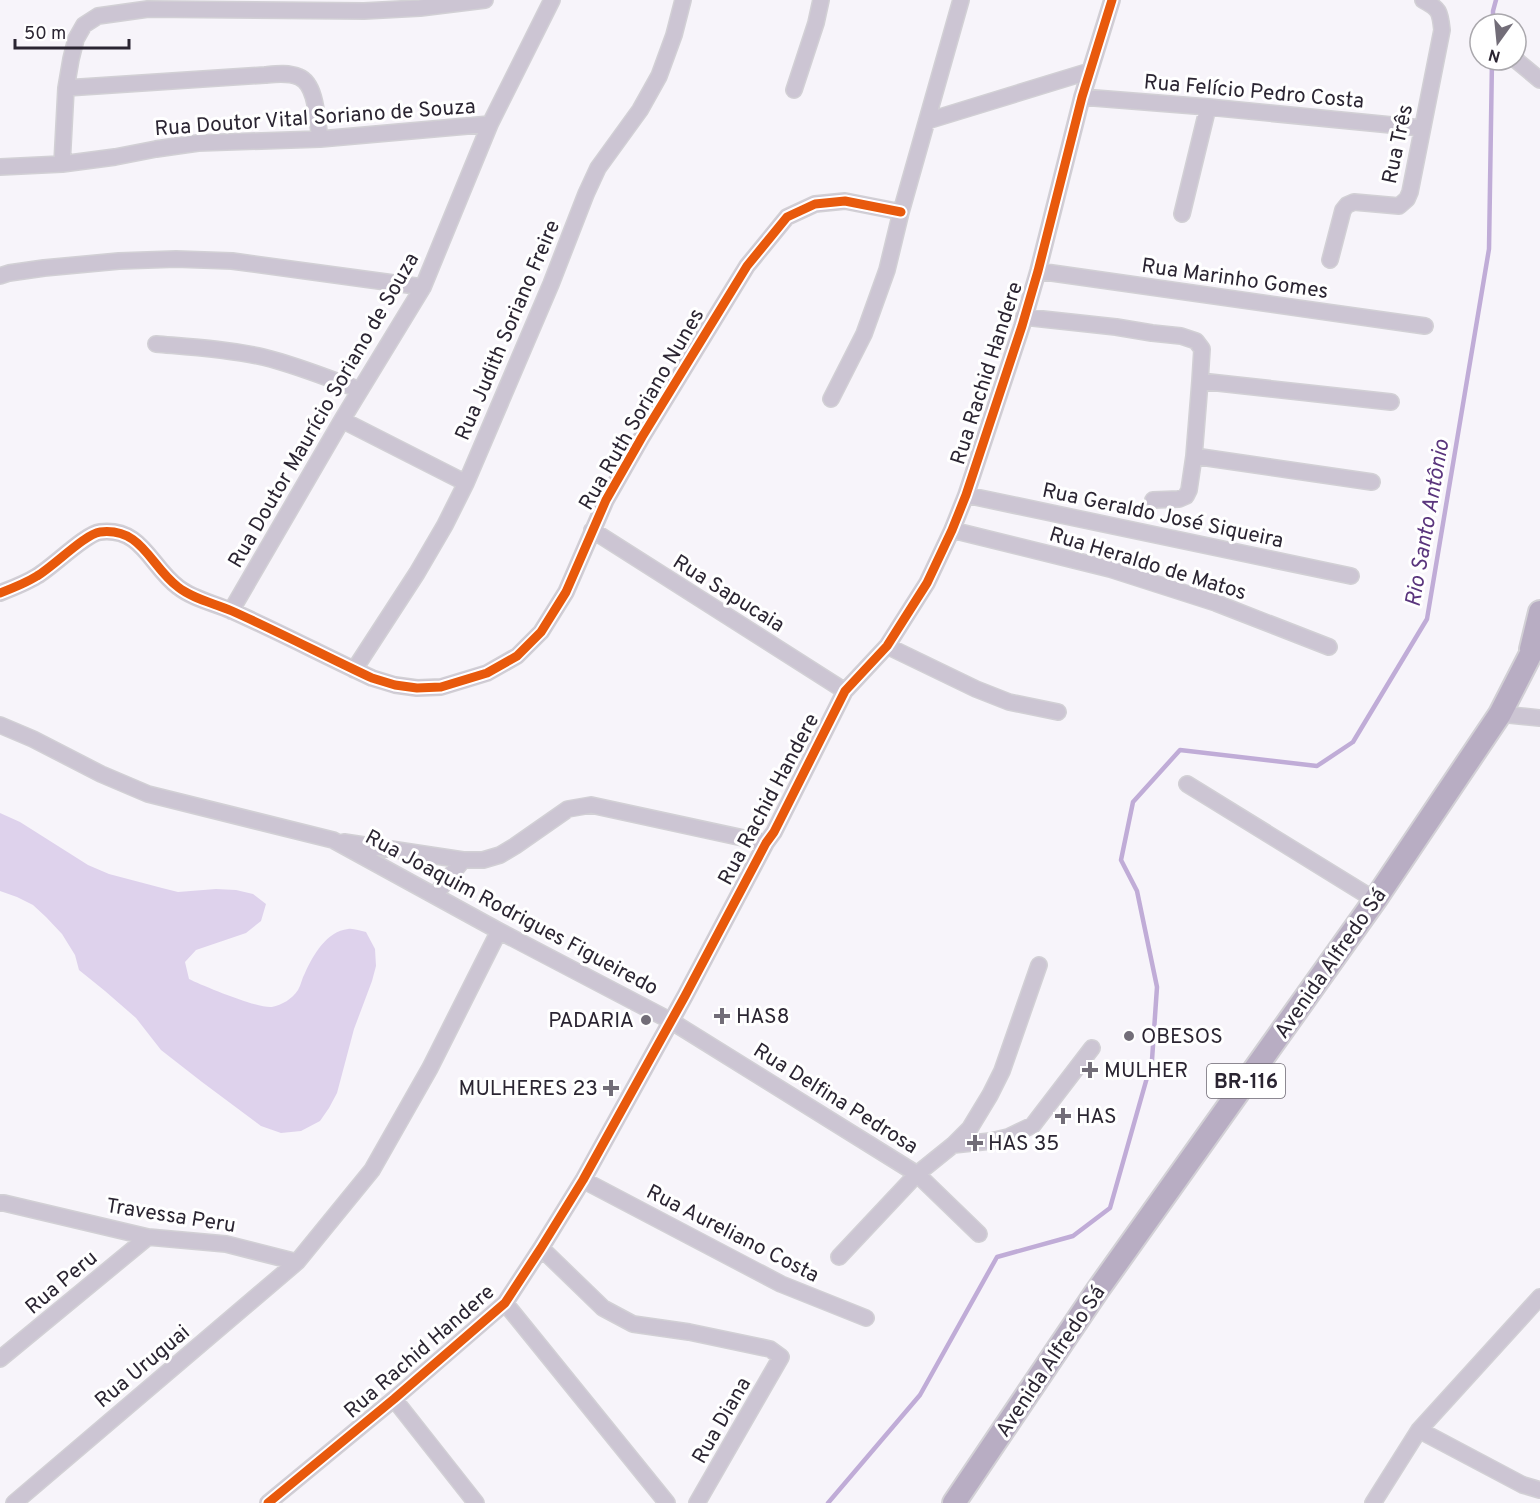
<svg xmlns="http://www.w3.org/2000/svg" width="1540" height="1503" font-family="Overpass,sans-serif">
	<style>
		.green { fill: #ded2ec }
		.lines { fill: none; stroke-linecap: round; stroke-linejoin: round }
		.stream { stroke: #c0acd7; stroke-width: 4.5 }
		.minor-casing { stroke: #d2d0d5; stroke-width: 18 }
		.highway-casing { stroke: #d2d0d5; stroke-width: 26 }
		.minor { stroke: #ccc5d3; stroke-width: 15 }
		.highway { stroke: #b8adc3; stroke-width: 22 }
		.cycleway-casing { stroke: #fff; stroke-width: 13 }
		.cycleway { stroke: #e8590c; stroke-width: 9 }
		.poi-dot { fill: #726d78; stroke: #fff; stroke-width: 2 }
		.labels { text-anchor: middle; stroke-width: 6; stroke-linejoin: round; paint-order: stroke }
		.shield { fill: #fff; stroke: #6b6670; stroke-width: 1.5 }
		.shield-label { font-size: 20px; font-weight: bold; fill: #2b2532 }
		.street-label { font-size: 21px; fill: #2b2532; stroke: #fff }
		.poi-label { font-size: 21px; fill: #2b2532; stroke: #fff; text-anchor: start }
		.water-label { font-size: 22px; font-style: italic; fill: #5a357d; stroke: #fff }
	</style>
	<rect width="100%" height="100%" fill="#f7f4fa"/>
	<path class="green" d="M0 813 20 822 88 865 109 874 162 888 178 892 216 889 236 890 253 894 266 904 261 921 246 933 196 950 185 962 189 979C203 986 259 1009 272 1007 282 1005 292 999 298 990 301 985 302 978 305 973 313 955 327 931 348 929 353 928 360 931 366 932L375 949 376 966 372 981 354 1029 337 1093 329 1108 320 1121 301 1131 281 1133 261 1126 202 1082 161 1050 136 1018 105 991 79 970 75 955 62 934 46 917 33 905 17 897 0 891Z"/>
	<g class="lines">
		<path class="stream" d="M1493 24V11L1496 0
			M828 1503 920 1395 997 1257 1073 1236 1110 1208 1152 1060 1157 987 1137 891 1121 860 1133 802 1180 750 1317 766 1353 742 1427 619 1489 249 1492 60"/>
		<defs>
			<path id="minor" d="M1516 60 1540 80
				M66 88 265 75C275 74 288 72 299 77 317 84 317 122 320 139
				M794 90 816 23 821 0
				M1082 97 1208 107 1422 128
				M927 121 1090 71
				M62 164 66 88 71 59 76 39 84 25 98 16 148 9 364 11 420 8 485 0
				M0 167 62 164 115 157 156 149 198 143 320 139 490 124
				M1182 214 1208 107
				M1330 260 1343 210 1347 205 1354 202 1399 206 1407 199 1410 192 1442 30C1440 12 1440 9 1423 0
				M1038 271 1425 326
				M0 276 9 273 44 268 119 261 176 259 232 261 423 287
				M1024 317 1116 327 1152 333 1181 336 1196 341 1202 349 1200 381 1194 456 1189 490 1186 496 1179 499 1153 500
				M156 344C191 347 227 349 263 357 296 365 328 378 360 390
				M1200 381 1391 402
				M831 399 864 334 887 270 901 212 961 0
				M342 420 466 483
				M1194 456 1372 482
				M966 495 1351 576
				M592 530 845 691
				M952 530 1110 569 1216 603 1329 647
				M0 593C13 588 26 583 37 576 54 566 85 534 100 532 142 527 150 566 178 587 193 599 214 603 232 611 279 632 325 656 372 678L395 685 417 688 441 687 487 673 517 656 541 632 566 592 606 500 642 437 747 266 787 217 815 204 845 201 901 212
				M231 611 342 420 423 287 490 124 552 0
				M887 646 976 689 1009 702 1058 712
				M354 670 417 573 445 525 466 483 551 284 586 194 598 168 640 110 659 76 674 35 683 0
				M1500 714 1540 718
				M0 725 33 739 101 774 148 794 333 840 499 931 671 1021 917 1174 979 1234
				M1187 784 1375 900
				M344 842 463 860
				M435 895 463 860H483L500 855 515 846 568 809 591 805 766 843
				M953 1145 991 1141 1008 1137 1033 1125 1092 1048
				M583 1180 781 1284 866 1318
				M0 1203H4L148 1237 226 1244 297 1262
				M541 1248 603 1308 633 1324 689 1332 770 1349 781 1357 697 1503
				M839 1257 917 1174 953 1145 970 1128 990 1095 1002 1071 1039 965
				M505 1303 667 1503
				M0 1359 148 1237
				M394 1399 476 1503
				M1419 1430 1523 1485 1540 1490
				M14 1503 297 1262 372 1170 430 1068 499 931
				M268 1503 394 1399 505 1303 541 1248 583 1180 685 996 766 843 774 832 845 691 887 646 927 583 952 530 966 495 1022 326 1038 271 1082 97 1112 0
				M1373 1503 1419 1430 1540 1297"/>
			<path id="highway" d="M1531 649 1540 612
				M954 1503 1097 1291 1375 900 1500 714 1540 636"/>
		</defs>
		<use href="#minor" class="minor-casing"/>
		<use href="#highway" class="highway-casing"/>
		<use href="#minor" class="minor"/>
		<use href="#highway" class="highway"/>
		<defs>
			<path id="cycleway" d="M0 593C13 588 26 583 37 576 54 566 85 534 100 532 142 527 150 566 178 587 193 599 214 603 232 611 279 632 325 656 372 678L395 685 417 688 441 687 487 673 517 656 541 632 566 592 606 500 642 437 747 266 787 217 815 204 845 201 901 212
				M268 1503 394 1399 505 1303 541 1248 583 1180 685 996 766 843 774 832 845 691 887 646 927 583 952 530 966 495 1022 326 1038 271 1082 97 1112 0"/>
		</defs>
		<use href="#cycleway" class="cycleway-casing"/>
		<use href="#cycleway" class="cycleway"/>
	</g>
	<g class="poi-dot">
		<path d="M719 1007h6v6h6v6h-6v6h-6v-6h-6v-6h6z"/>
		<circle cx="646" cy="1020" r="6"/>
		<circle cx="1129" cy="1036" r="6"/>
		<path d="M1087 1061h6v6h6v6h-6v6h-6v-6h-6v-6h6z"/>
		<path d="M608 1079h6v6h6v6h-6v6h-6v-6h-6v-6h6z"/>
		<path d="M1060 1107h6v6h6v6h-6v6h-6v-6h-6v-6h6z"/>
		<path d="M972 1134h6v6h6v6h-6v6h-6v-6h-6v-6h6z"/>
	</g>
	<g class="labels">
		<rect class="shield" x="1207" y="1064" width="78" height="34" rx="4.5"/>
		<g class="shield-label">
			<text x="1246" y="1088">BR-116</text>
		</g>
		<g class="street-label">
			<text transform="translate(1254 91) rotate(5)" y="7">Rua Felício Pedro Costa</text>
			<text transform="translate(315 117) rotate(-4)" y="7">Rua Doutor Vital Soriano de Souza</text>
			<text transform="translate(1397 144) rotate(-78)" y="7">Rua Três</text>
			<text transform="translate(1235 278) rotate(8)" y="7">Rua Marinho Gomes</text>
			<text transform="translate(507 330) rotate(-67)" y="7">Rua Judith Soriano Freire</text>
			<text transform="translate(986 373) rotate(-72)" y="7">Rua Rachid Handere</text>
			<text transform="translate(641 409) rotate(-60)" y="7">Rua Ruth Soriano Nunes</text>
			<text transform="translate(323 410) rotate(-60)" y="7">Rua Doutor Maurício Soriano de Souza</text>
			<text transform="translate(1163 515) rotate(12)" y="7">Rua Geraldo José Siqueira</text>
			<text transform="translate(1148 563) rotate(17)" y="7">Rua Heraldo de Matos</text>
			<text transform="translate(729 593) rotate(32)" y="7">Rua Sapucaia</text>
			<text transform="translate(768 799) rotate(-62)" y="7">Rua Rachid Handere</text>
			<text transform="translate(512 912) rotate(28)" y="7">Rua Joaquim Rodrigues Figueiredo</text>
			<text transform="translate(1330 963) rotate(-55)" y="7">Avenida Alfredo Sá</text>
			<text transform="translate(836 1098) rotate(32)" y="7">Rua Delfina Pedrosa</text>
			<text transform="translate(171 1215) rotate(9)" y="7">Travessa Peru</text>
			<text transform="translate(733 1233) rotate(27)" y="7">Rua Aureliano Costa</text>
			<text transform="translate(61 1282) rotate(-40)" y="7">Rua Peru</text>
			<text transform="translate(419 1351) rotate(-41)" y="7">Rua Rachid Handere</text>
			<text transform="translate(1050 1361) rotate(-56)" y="7">Avenida Alfredo Sá</text>
			<text transform="translate(142 1366) rotate(-40)" y="7">Rua Uruguai</text>
			<text transform="translate(721 1420) rotate(-60)" y="7">Rua Diana</text>
		</g>
		<g class="poi-label">
			<text x="736" y="1023">HAS8</text>
			<text x="634" y="1027" text-anchor="end">PADARIA</text>
			<text x="1141" y="1043">OBESOS</text>
			<text x="1104" y="1077">MULHER</text>
			<text x="598" y="1095" text-anchor="end">MULHERES 23</text>
			<text x="1076" y="1123">HAS</text>
			<text x="988" y="1150">HAS 35</text>
		</g>
		<g class="water-label">
			<text transform="translate(1426 523) rotate(-80)" y="8">Rio Santo Antônio</text>
		</g>
	</g>
	<g transform="translate(1498 42) rotate(195)"><circle r="28" fill="#ffffff" stroke="#aaa8ad" stroke-width="1.5"/>
	<path d="M0-4.5L10 22L0 15L-10 22Z" fill="#726d78"/>
	<text y="-9" font-size="16" font-weight="bold" text-anchor="middle" fill="#2b2532">N</text>
	</g>
	<path d="M15 39v9h114v-9" fill="none" stroke="#2b2532" stroke-width="3"/>
	<text x="24" y="39" font-size="18" fill="#2b2532" stroke="#ffffff" stroke-width="4.5" paint-order="stroke">50 m</text>
</svg>
